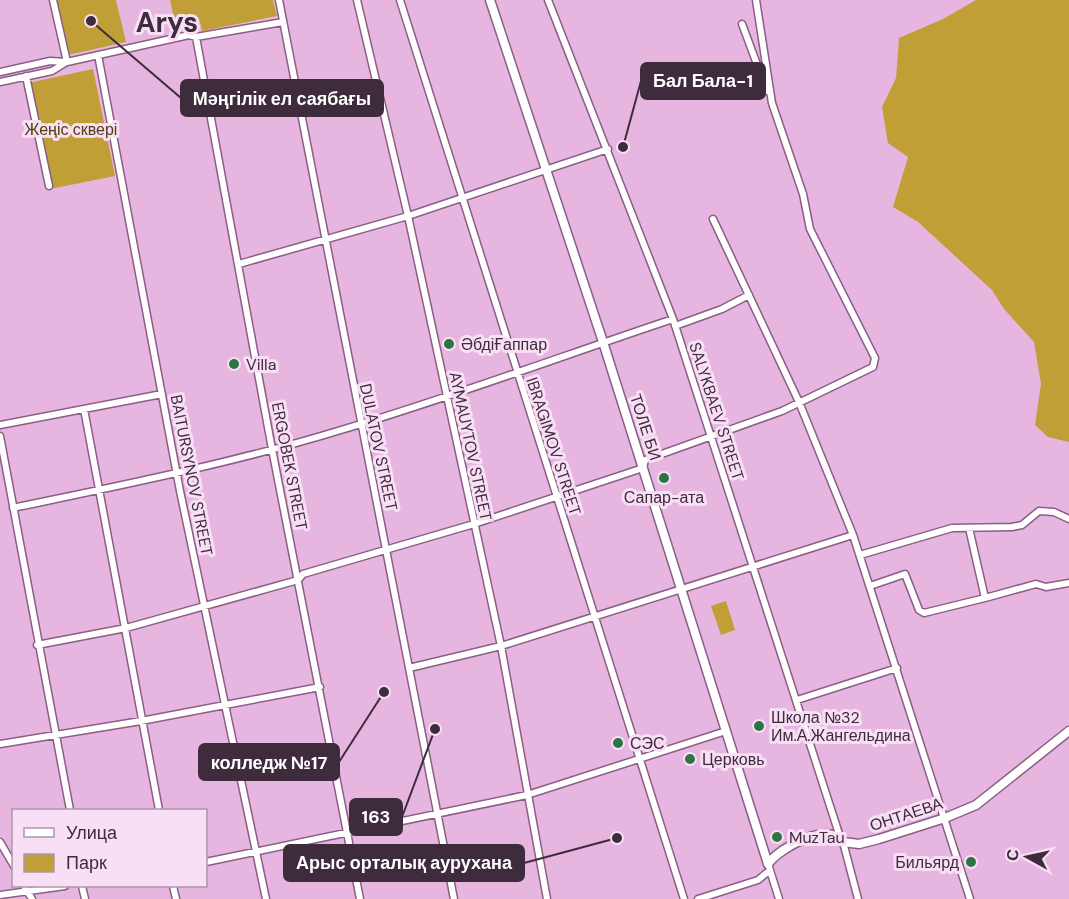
<svg xmlns="http://www.w3.org/2000/svg" width="1069" height="899" font-family="'DM Sans',sans-serif">
	<style>
		.green { fill: #c09f37 }
		.lines { fill: none; stroke-linecap: round; stroke-linejoin: round }
		.street-casing { stroke: #8a5e85; stroke-width: 9 }
		.secondary-casing { stroke: #8a5e85; stroke-width: 11 }
		.street { stroke: #fff; stroke-width: 6 }
		.secondary { stroke: #fff; stroke-width: 8 }
		.poi-dot { fill: #2c7542; stroke: #f8dff5; stroke-width: 2 }
		.labels { text-anchor: middle; stroke-width: 6; stroke-linejoin: round; paint-order: stroke }
		.park-label { font-size: 16px; fill: #4f400f; stroke: #f8dff5 }
		.poi-label { font-size: 16px; fill: #3e2b3b; stroke: #f8dff5; text-anchor: start }
		.street-label { font-size: 16px; fill: #3e2b3b; stroke: #f8dff5 }
		.town-label { font-size: 28px; font-weight: bold; fill: #3e2b3b; stroke: #f8dff5 }
		.leader { fill: none; stroke: #3e2b3b; stroke-width: 2 }
		.callout-dot { fill: #3e2b3b; stroke: #f8dff5; stroke-width: 2 }
		.callout { fill: #3e2b3b; stroke: #3e2b3b; stroke-width: 2 }
		.callout-label { font-size: 18px; text-anchor: middle; font-weight: bold; fill: #fff }
	</style>
	<rect width="100%" height="100%" fill="#e6b6e0"/>
	<path class="green" d="M57 0H116L126 42 68 55Z
		M170 0H273L277 16 202 31 200 22 176 27Z
		M976 0H1069V442L1048 437 1035 425 1041 384 1034 342 1004 309 992 290 918 222 893 207 908 157 888 143 882 107 896 78 899 38 943 19Z
		M93 69 115 176 50 189 28 83Z
		M726 601 735 630 721 635 711 606Z"/>
	<g class="lines">
		<defs>
			<path id="street" d="M53 0 67 62
				M279 0 454 899
				M357 0 408 216 501 646 547 899
				M400 0 684 899
				M548 0 673 319 840 837
				M742 24 767 91
				M196 37 272 449 360 899
				M98 55 180 491 266 899
				M0 72 50 61 67 62 189 35 196 37 283 22
				M26 76 49 186
				M0 82 52 71 65 63
				M713 219 799 402 853 535 970 899
				M239 264 408 216 608 149
				M675 326 722 309 749 295
				M84 409 159 810
				M0 425 162 394
				M0 436 70 810
				M13 508C122 485 233 463 341 430 452 397 562 356 673 319
				M860 555 952 528 1012 527 1022 525 1039 511 1054 512 1069 519
				M870 586 905 574 919 610 924 613 985 598 969 528
				M985 598 1036 584 1046 587 1069 583
				M37 645 126 628 298 580 303 574 474 524 643 468 645 460 782 411 873 367 875 358 810 229 803 194 772 103 756 0
				M409 668 501 646 853 535
				M797 700 897 668
				M0 744 141 721 320 687
				M0 842 14 866
				M843 842 858 899
				M206 862 527 795 726 731
				M769 867 779 899
				M24 886 32 899
				M82 886 85 899
				M173 886 176 899
				M0 895 65 886
				M698 899 758 880 770 870"/>
			<path id="secondary" d="M490 0 603 342 768 864
				M768 864C779 848 828 821 843 842L859 844 879 839 945 818 976 805 1069 731"/>
		</defs>
		<use href="#street" class="street-casing"/>
		<use href="#secondary" class="secondary-casing"/>
		<use href="#street" class="street"/>
		<use href="#secondary" class="secondary"/>
	</g>
	<g class="poi-dot">
		<circle cx="449" cy="344" r="6"/>
		<circle cx="234" cy="364" r="6"/>
		<circle cx="664" cy="478" r="6"/>
		<circle cx="759" cy="726" r="6"/>
		<circle cx="618" cy="743" r="6"/>
		<circle cx="690" cy="759" r="6"/>
		<circle cx="777" cy="837" r="6"/>
		<circle cx="971" cy="862" r="6"/>
	</g>
	<g class="labels">
		<g class="park-label">
			<text x="71" y="135">Жеңіс сквері</text>
		</g>
		<g class="poi-label">
			<text x="461" y="350">ӘбдіҒаппар</text>
			<text x="246" y="370">Villa</text>
			<text x="664" y="503" text-anchor="middle">Сапар-ата</text>
			<text x="771" y="723">Школа №32<tspan x="771" dy="18">Им.А.Жангельдина</tspan></text>
			<text x="630" y="749">СЭС</text>
			<text x="702" y="765">Церковь</text>
			<text x="789" y="843">MuzTau</text>
			<text x="959" y="868" text-anchor="end">Бильярд</text>
		</g>
		<g class="street-label">
			<text transform="translate(717 411) rotate(72)" y="6">SALYKBAEV STREET</text>
			<text transform="translate(646 427) rotate(72)" y="6">ТОЛЕ БИ</text>
			<text transform="translate(471 446) rotate(78)" y="6">AYMAUYTOV STREET</text>
			<text transform="translate(554 446) rotate(72)" y="6">IBRAGIMOV STREET</text>
			<text transform="translate(379 447) rotate(78)" y="6">DULATOV STREET</text>
			<text transform="translate(290 466) rotate(79)" y="6">ERGOBEK STREET</text>
			<text transform="translate(192 475) rotate(79)" y="6">BAITURSYNOV STREET</text>
			<text transform="translate(906 814) rotate(-18)" y="6">ОНТАЕВА</text>
		</g>
		<g class="town-label">
			<text x="167" y="32">Arys</text>
		</g>
	</g>
	<path class="leader" d="M623 147L641 81M91 21L181 98M384 692L339 762M435 729L402 817M617 838L524 863"/>
	<g class="callout-dot">
		<circle cx="623" cy="147" r="6"/>
		<circle cx="91" cy="21" r="6"/>
		<circle cx="384" cy="692" r="6"/>
		<circle cx="435" cy="729" r="6"/>
		<circle cx="617" cy="838" r="6"/>
	</g>
	<g class="callout">
		<rect x="641" y="63" width="124" height="36" rx="6"/>
		<rect x="181" y="80" width="202" height="36" rx="6"/>
		<rect x="199" y="744" width="140" height="36" rx="6"/>
		<rect x="350" y="799" width="52" height="36" rx="6"/>
		<rect x="284" y="845" width="240" height="36" rx="6"/>
	</g>
	<g class="callout-label">
		<text x="703" y="87">Бал Бала-1</text>
		<text x="282" y="105">Мәңгілік ел саябағы</text>
		<text x="269" y="769">колледж №17</text>
		<text x="376" y="823">163</text>
		<text x="404" y="869">Арыс орталық аурухана</text>
	</g>
	<rect x="12" y="809" width="195" height="78" fill="#f8dff5" stroke="#ae97ab" stroke-width="1.5"/>
	<rect x="24" y="828" width="30" height="9" fill="#ffffff" stroke="#ae97ab" stroke-width="1.5"/>
	<text x="66" y="839" font-size="18" fill="#3e2b3b">Улица</text>
	<rect x="24" y="854" width="30" height="18" fill="#c09f37" stroke="#ae97ab" stroke-width="1.5"/>
	<text x="66" y="869" font-size="18" fill="#3e2b3b">Парк</text>
	<g transform="translate(1027 857) rotate(278)" stroke="#f8dff5" stroke-width="4.5" paint-order="stroke">
	<path d="M0-4.5L10 22L0 15L-10 22Z" fill="#3e2b3b"/>
	<text y="-9" font-size="16" font-weight="bold" text-anchor="middle" fill="#3e2b3b">С</text>
	</g>
</svg>
